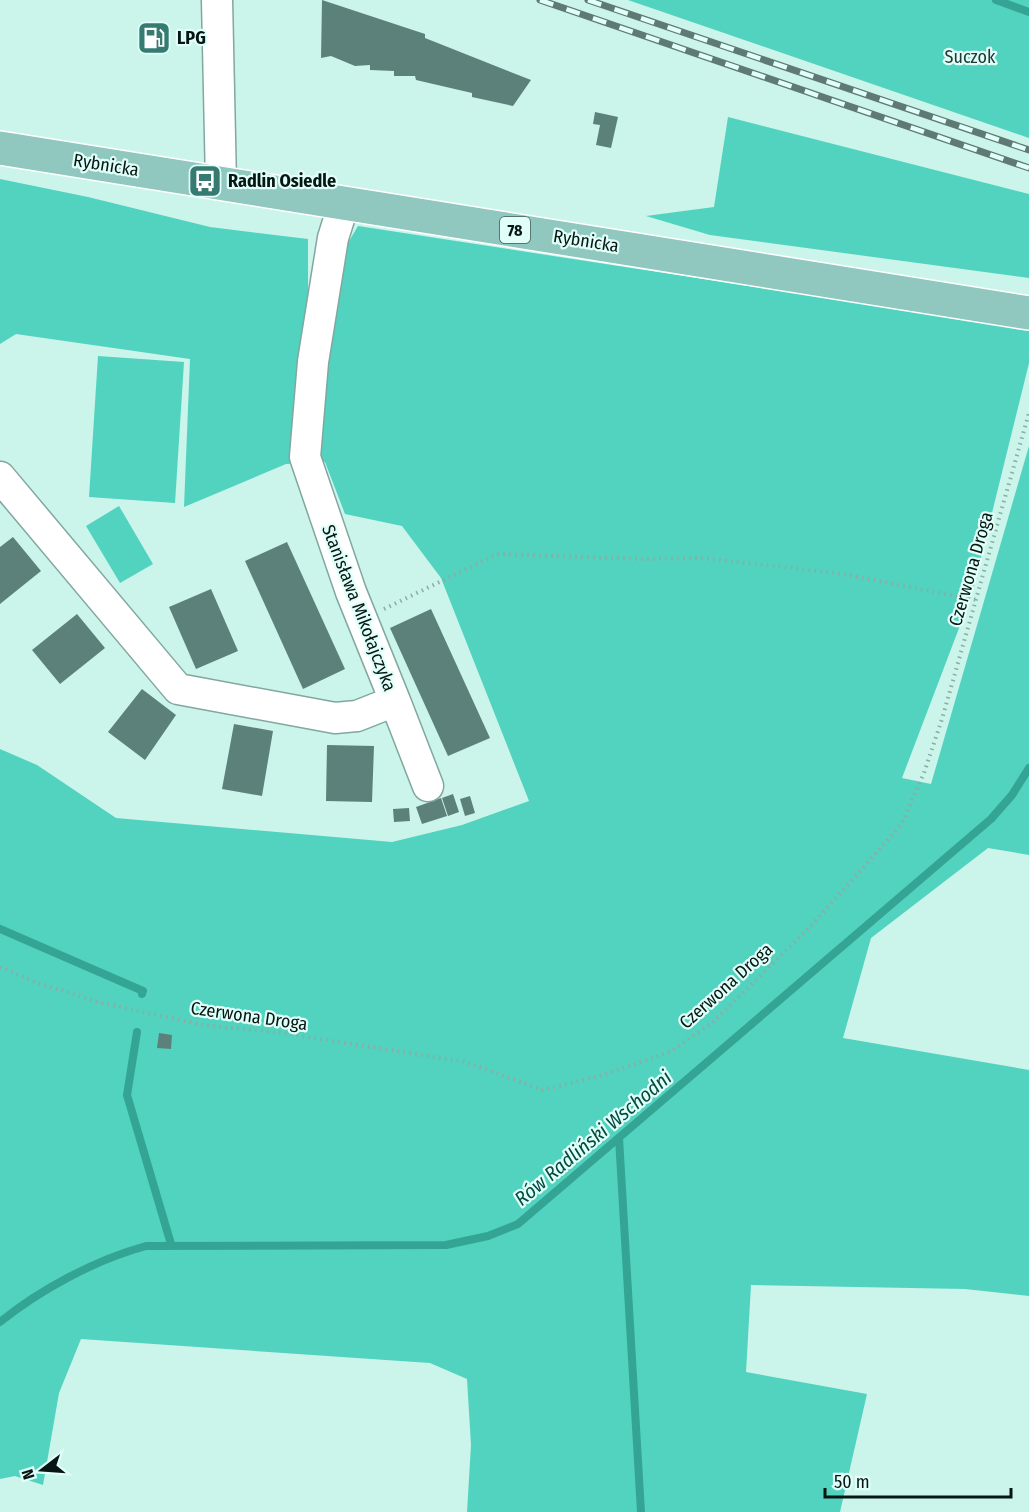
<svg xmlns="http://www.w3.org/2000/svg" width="1029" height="1512" font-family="'Fira Sans Condensed',sans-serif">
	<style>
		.green { fill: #51d3bf }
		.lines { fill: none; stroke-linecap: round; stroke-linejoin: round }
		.stream { stroke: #34a595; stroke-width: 8 }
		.building { fill: #5c817a }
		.minor-casing { stroke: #81a7a0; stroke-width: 33 }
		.major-casing { stroke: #fff; stroke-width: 36 }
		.path { stroke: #8caca5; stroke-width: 4; stroke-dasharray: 1.5 4.5; stroke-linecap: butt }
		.minor { stroke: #fff; stroke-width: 30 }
		.major { stroke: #90c7be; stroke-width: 33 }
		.rail-casing { stroke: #5f7a74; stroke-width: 7 }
		.rail { stroke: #dffff8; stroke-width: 4.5; stroke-dasharray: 14; stroke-linecap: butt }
		.labels { text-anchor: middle; stroke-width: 4.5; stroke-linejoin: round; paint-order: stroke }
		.shield { fill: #dffff8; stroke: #485c58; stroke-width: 1.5 }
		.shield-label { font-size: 16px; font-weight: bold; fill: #071613 }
		.poi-label { font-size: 18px; font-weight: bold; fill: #071613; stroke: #dffff8; text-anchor: start }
		.park-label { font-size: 18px; fill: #213935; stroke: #dffff8 }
		.street-label { font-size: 18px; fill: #071613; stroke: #dffff8 }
		.water-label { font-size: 20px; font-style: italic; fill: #044940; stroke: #dffff8 }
	</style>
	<rect width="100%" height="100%" fill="#cbf4eb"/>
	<path class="green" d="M628 0H1029V138Z
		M728 117 1029 194V278L710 235 646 216 714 207Z
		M0 179 88 197 210 227 308 239V310L358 226 1029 329V363L972 594 902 778 931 784 1029 446V855L988 848 871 938 843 1038 1029 1070V1296L965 1289 751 1285 746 1372 867 1394 840 1512H467L471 1445 467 1379 430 1363 81 1339 59 1393 43 1485 15 1476 0 1479V749L37 765 116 818 392 842 462 825 529 801 441 578 402 526 345 514 325 462 286 464 184 507 190 359 16 334 0 344Z
		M98 356 184 362 175 503 89 497Z
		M119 506 153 564 120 583 86 526Z"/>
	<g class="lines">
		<path class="stream" d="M996 0 1029 12
			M0 929 143 991 142 994
			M137 1032 127 1095 171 1244
			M619 1138 641 1512
			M0 1322C41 1289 95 1260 146 1246L446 1245 488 1236 518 1224 991 819 1012 795 1029 768"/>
	</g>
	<path class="building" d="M322 0 425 34V38L531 80 513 106 472 97V93L416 80 415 76H394V71L370 70V65L355 66 331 56 321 58Z
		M162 23 166 47 148 50 144 25Z
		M595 112 618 117 611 148 596 145 600 125 593 124Z
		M13 537 41 571 0 604V547Z
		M287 542 345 669 303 689 245 561Z
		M211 589 238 651 196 669 169 607Z
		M431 609 490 738 448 756 390 628Z
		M77 614 105 648 60 684 32 650Z
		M142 689 176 715 145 760 108 732Z
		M234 724 273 731 262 796 222 789Z
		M327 745 374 746 372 802 326 801Z
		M453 794 459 812 448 816 442 798Z
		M470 796 475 813 465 816 460 799Z
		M441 798 447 816 422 824 416 807Z
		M409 808 410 821 394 822 393 809Z
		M159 1033 172 1035 171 1049 157 1048Z"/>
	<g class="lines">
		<defs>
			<path id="minor" d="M217 0 221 183
				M0 477 178 689 335 718 357 716 395 701 351 592 305 457 313 362 333 238 344 203
				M395 701 428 786"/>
			<path id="major" d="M0 148 1029 313"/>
		</defs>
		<use href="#minor" class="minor-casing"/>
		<use href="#major" class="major-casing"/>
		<path class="path" d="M384 609 497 554 646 559 701 558 837 573 977 600
			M0 967 38 983 102 1003 203 1025 282 1033 466 1062 542 1090 600 1076 670 1052 713 1022 811 926 901 825 924 773 942 719 1029 413"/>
		<use href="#minor" class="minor"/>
		<use href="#major" class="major"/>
		<defs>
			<path id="rail" d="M540 0 1029 168
				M588 0 1029 150"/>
		</defs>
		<use href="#rail" class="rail-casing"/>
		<use href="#rail" class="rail"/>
	</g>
	<defs>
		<symbol id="fuel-square" viewBox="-11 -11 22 22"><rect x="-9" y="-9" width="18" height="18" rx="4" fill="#367b71" stroke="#dffff8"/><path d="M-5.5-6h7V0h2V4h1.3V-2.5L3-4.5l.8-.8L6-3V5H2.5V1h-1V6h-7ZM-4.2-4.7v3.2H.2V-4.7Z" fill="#fff"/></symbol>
		<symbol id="bus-square" viewBox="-11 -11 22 22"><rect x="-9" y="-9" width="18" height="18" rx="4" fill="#367b71" stroke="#dffff8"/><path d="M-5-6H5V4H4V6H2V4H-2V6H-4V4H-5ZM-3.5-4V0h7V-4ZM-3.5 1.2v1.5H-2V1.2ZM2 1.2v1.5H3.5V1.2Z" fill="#fff"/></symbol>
	</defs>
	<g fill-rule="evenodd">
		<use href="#fuel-square" x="135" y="19" width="38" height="38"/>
		<use href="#bus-square" x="186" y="162" width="38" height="38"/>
	</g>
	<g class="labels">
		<rect class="shield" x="500" y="217" width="30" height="26" rx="4.5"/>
		<g class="shield-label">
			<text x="515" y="236">78</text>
		</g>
		<g class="poi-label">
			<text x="177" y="44">LPG</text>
			<text x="228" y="187">Radlin Osiedle</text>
		</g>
		<g class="park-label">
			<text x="970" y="63">Suczok</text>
		</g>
		<g class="street-label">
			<text transform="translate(106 165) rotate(9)" y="6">Rybnicka</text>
			<text transform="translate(586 241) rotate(9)" y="6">Rybnicka</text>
			<text transform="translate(971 569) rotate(-74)" y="6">Czerwona Droga</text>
			<text transform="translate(359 608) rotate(69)" y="6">Stanisława Mikołajczyka</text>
			<text transform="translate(726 986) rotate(-42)" y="6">Czerwona Droga</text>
			<text transform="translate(249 1016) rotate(8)" y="6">Czerwona Droga</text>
		</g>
		<g class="water-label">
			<text transform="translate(593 1138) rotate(-40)" y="7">Rów Radliński Wschodni</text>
		</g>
	</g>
	<g transform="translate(42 1470) rotate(253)" stroke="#dffff8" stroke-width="4.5" paint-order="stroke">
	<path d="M0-4.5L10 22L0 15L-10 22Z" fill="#071613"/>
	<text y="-9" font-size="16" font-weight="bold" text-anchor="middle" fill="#071613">N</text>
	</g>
	<path d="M825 1488v9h186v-9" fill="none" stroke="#071613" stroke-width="3"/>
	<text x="834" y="1488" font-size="18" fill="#071613" stroke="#dffff8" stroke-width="4.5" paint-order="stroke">50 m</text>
</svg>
